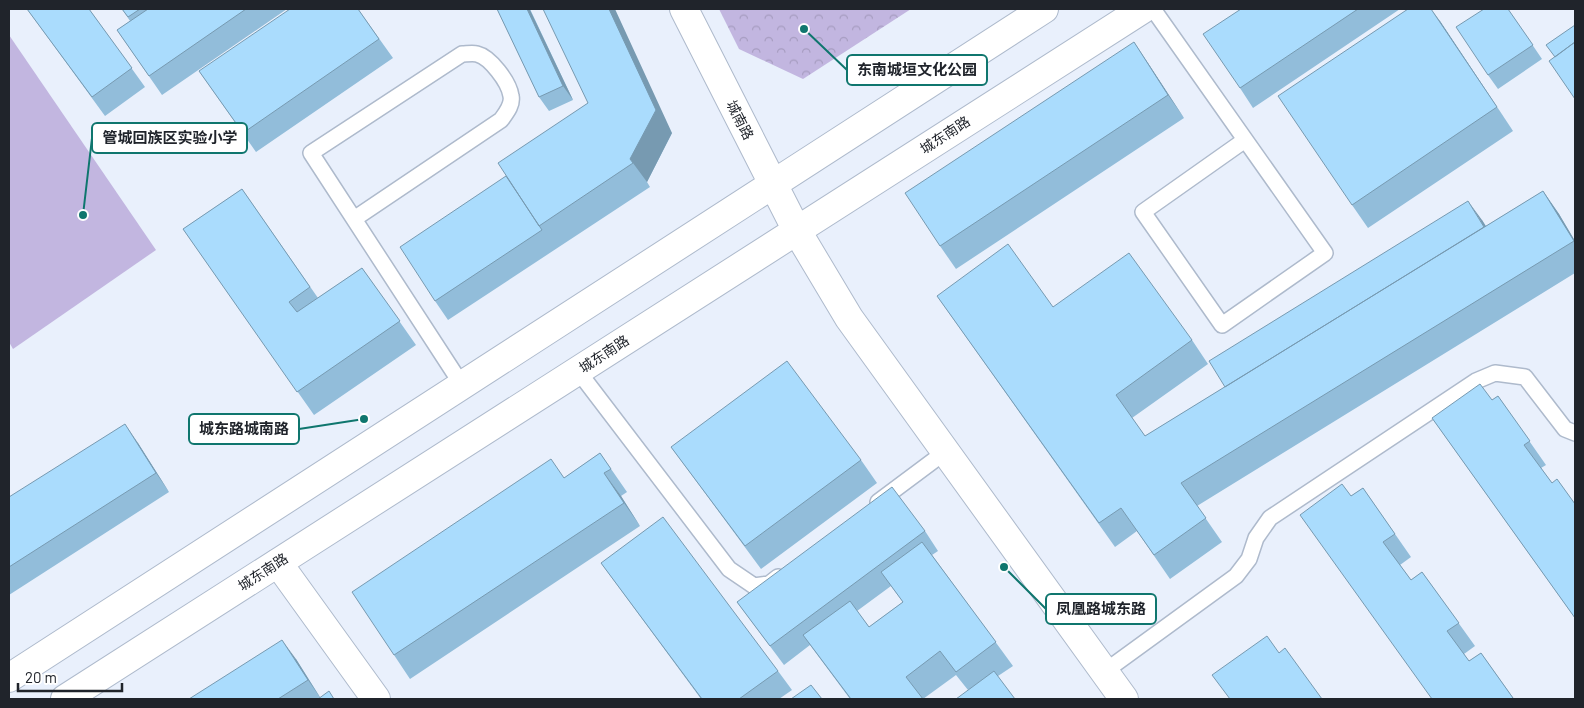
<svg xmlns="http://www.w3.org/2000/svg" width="1584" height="708" font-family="Barlow,'Noto Sans SC',sans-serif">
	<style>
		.park { fill: url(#park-crowns) }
		.pitch { fill: #c2b6e0 }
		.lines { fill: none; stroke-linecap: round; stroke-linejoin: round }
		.lane-casing { stroke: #aebacc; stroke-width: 18 }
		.street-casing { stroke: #aebacc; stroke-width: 30 }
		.secondary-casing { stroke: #aebacc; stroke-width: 30 }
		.lane { stroke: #fff; stroke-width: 15 }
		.street { stroke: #fff; stroke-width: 28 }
		.secondary { stroke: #fff; stroke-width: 28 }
		.wall { fill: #92bdda; fill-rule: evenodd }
		.shaded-wall { fill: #779ab1 }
		.building { fill: #aadcfd; stroke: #779ab1 }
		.labels { text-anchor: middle; stroke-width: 5; stroke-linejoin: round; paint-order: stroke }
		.street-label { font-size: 14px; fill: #20242b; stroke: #fff }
		.leader { fill: none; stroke: #0f766e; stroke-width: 2 }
		.callout-dot { fill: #0f766e; stroke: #fff; stroke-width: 2 }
		.callout { fill: #fff; stroke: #0f766e; stroke-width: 2 }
		.callout-label { font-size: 15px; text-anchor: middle; font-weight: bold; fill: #20242b }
	</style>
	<defs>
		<pattern id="park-crowns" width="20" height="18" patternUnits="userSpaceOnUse" patternTransform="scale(1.25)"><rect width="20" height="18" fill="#c2b6e0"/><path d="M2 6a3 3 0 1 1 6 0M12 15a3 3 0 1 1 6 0" fill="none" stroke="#a69cc0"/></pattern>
	</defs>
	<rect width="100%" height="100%" fill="#e9f0fc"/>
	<path class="park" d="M719 9H911L803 79 739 49Z"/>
	<path class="pitch" d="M9 35 156 250 13 349 9 342Z"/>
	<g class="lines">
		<defs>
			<path id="lane" d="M1153 9 1325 253 1222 325 1143 212 1245 140
				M354 219 501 120C506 113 513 105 511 96 509 82 490 57 477 54 473 53 466 54 462 54L311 153 462 385
				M578 371 729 569 754 586 769 584 778 577
				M878 502 945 452
				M1104 672 1236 576 1249 559 1256 538 1270 518 1476 381 1495 373 1525 377 1565 429 1575 433"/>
			<path id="street" d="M797 231 849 318 1124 699
				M278 563 376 699"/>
			<path id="secondary" d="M684 9 797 231
				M9 678 1044 9
				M65 699 1143 9"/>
		</defs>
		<use href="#lane" class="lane-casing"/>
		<use href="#street" class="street-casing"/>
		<use href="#secondary" class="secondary-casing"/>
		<use href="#lane" class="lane"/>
		<use href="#street" class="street"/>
		<use href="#secondary" class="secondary"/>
	</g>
	<path class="wall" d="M27 9H89L145 87 105 116Z
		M122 9H287L162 95 117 30 130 21Z
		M358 9 393 58 256 152 199 71Z
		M497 9H530L573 100 549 111 539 97Z
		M1241 9H1400L1253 108 1240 88Z
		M1508 9 1542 59 1498 89 1488 75Z
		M1440 21 1513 131 1368 228 1352 205Z
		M1134 42 1184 118 956 269 940 246Z
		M588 103 672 133 647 182 650 187 448 320 435 301 506 176Z
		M242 189 318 298 362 268 416 345 314 415 183 229Z
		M1543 191 1559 214 1575 241V273L1197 506 1222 542 1170 579 1137 531 1115 547 937 296 1053 307 1192 340 1208 364 1132 418 1145 436 1225 387 1482 220 1486 226Z
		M1498 396 1546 465 1541 468 1552 483 1575 504V618L1432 418 1492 400Z
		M138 443 169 492 9 595V497Z
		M671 447 861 460 877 483 761 569Z
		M600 453 627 492 621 496 640 526 410 679 394 655 564 478Z
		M1363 488 1411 557 1400 565 1411 580 1422 572 1475 646 1464 654 1469 661 1481 653 1514 699H1432L1351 496Z
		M925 531 938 551 932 555 1013 666 998 676 968 690 956 675 923 699H850L810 645 784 665 737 602ZM891 586 903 602 869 627 857 611Z
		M601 563 778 671 792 690 779 699H701Z
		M296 659 320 697 334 699H189Z"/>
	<path class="shaded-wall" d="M527 9 530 10 573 100 563 86Z
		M609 9H615L672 133 647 182 630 159Z
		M1431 9 1440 21 1513 131 1497 107Z
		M1134 42 1150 66 1184 118 1168 95Z
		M1543 191 1559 214 1575 241V244Z
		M1468 201 1482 220 1500 250 1487 231Z
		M125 424 138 443 169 492 156 473Z
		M604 473 621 496 640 526 624 503Z
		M282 640 296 659 321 699 308 680Z"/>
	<path class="building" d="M27 9H89L132 68 92 97Z
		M122 9H140L128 17Z
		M148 9H246L149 76 117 30Z
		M290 9H358L379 39 243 133 199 71Z
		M497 9H527L563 86 539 97Z
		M543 9H609L656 110 630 159 633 163 539 226 498 163 588 103Z
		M1241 9H1358L1240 88 1203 34Z
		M1408 9H1431L1497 107 1352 205 1278 96Z
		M1484 9H1508L1533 45 1488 75 1456 27Z
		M1575 25V42L1555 57 1546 45Z
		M1134 42 1168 95 940 246 905 193Z
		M1575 42V99L1549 61Z
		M506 176 542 230 435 301 400 247Z
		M242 189 310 287 289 302 297 312 362 268 400 321 297 392 183 229Z
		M1543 191 1574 241 1181 483 1206 518 1154 555 1121 508 1099 523 937 296 1008 244 1053 307 1129 253 1192 340 1116 395 1145 436Z
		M1468 201 1484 227 1225 387 1209 361Z
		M787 361 861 460 745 546 671 447Z
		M1480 384 1492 400 1498 396 1530 441 1524 445 1552 483 1557 479 1575 504V618L1432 418Z
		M125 424 156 473 9 567V497Z
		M600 453 611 469 604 473 624 503 394 655 352 592 551 459 564 478Z
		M1342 484 1351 496 1363 488 1395 534 1383 542 1411 580 1422 572 1459 623 1447 631 1469 661 1481 653 1513 698 1511 699H1432L1300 515Z
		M892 487 925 531 770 646 737 602Z
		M663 517 778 671 739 699H702L601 563Z
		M922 542 996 642 956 672 940 651 906 677 923 699H851L803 635 850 601 869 627 903 602 881 572Z
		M1267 636 1279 653 1285 648 1322 699H1230L1212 675Z
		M282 640 308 680 278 699H189Z
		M994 671 1015 699H956Z
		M811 685 822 699H791Z
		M329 691 334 699H318Z"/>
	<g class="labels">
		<g class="street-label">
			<text transform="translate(740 120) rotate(63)" y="5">城南路</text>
			<text transform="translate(945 135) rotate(-33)" y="5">城东南路</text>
			<text transform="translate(604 354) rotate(-33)" y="5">城东南路</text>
			<text transform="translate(263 572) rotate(-33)" y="5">城东南路</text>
		</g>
	</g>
	<path class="leader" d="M804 29L847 70M83 215L92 138M364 419L299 429M1004 567L1046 609"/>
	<g class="callout-dot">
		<circle cx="804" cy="29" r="5"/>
		<circle cx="83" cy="215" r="5"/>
		<circle cx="364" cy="419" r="5"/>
		<circle cx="1004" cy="567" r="5"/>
	</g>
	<g class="callout">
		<rect x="847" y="55" width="140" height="30" rx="5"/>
		<rect x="92" y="123" width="155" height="30" rx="5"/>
		<rect x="189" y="414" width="110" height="30" rx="5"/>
		<rect x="1046" y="594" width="110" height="30" rx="5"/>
	</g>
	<g class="callout-label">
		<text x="917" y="75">东南城垣文化公园</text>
		<text x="170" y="143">管城回族区实验小学</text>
		<text x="244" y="434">城东路城南路</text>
		<text x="1101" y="614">凤凰路城东路</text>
	</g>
	<rect width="1584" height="708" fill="none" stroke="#20242b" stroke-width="20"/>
	<path d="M18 683v8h104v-8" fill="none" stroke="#20242b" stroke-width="2.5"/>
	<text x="25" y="683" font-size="15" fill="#20242b" stroke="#ffffff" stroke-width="4" paint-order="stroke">20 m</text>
</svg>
